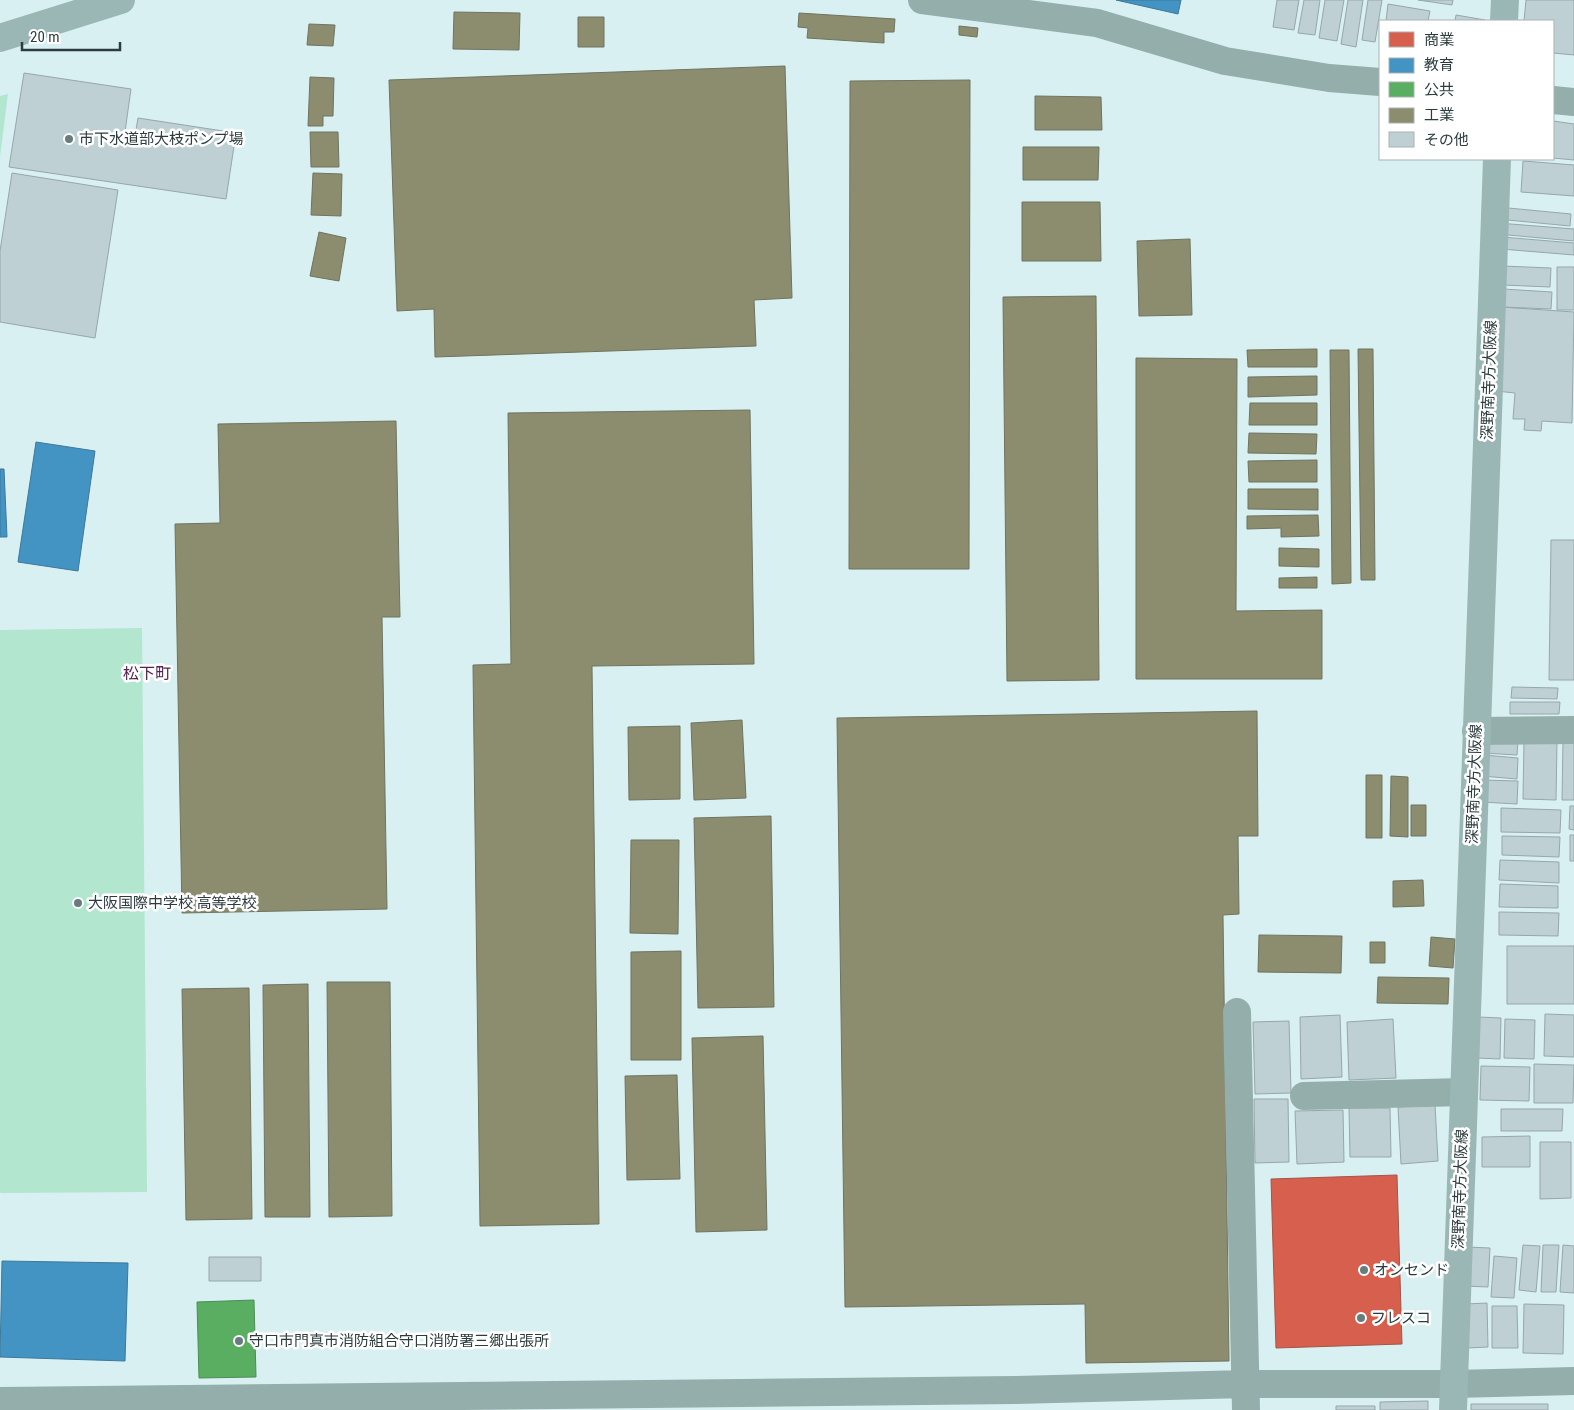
<svg xmlns="http://www.w3.org/2000/svg" width="1574" height="1410" font-family="'Roboto Condensed','Noto Sans JP',sans-serif">
	<style>
		.green { fill: #b2e6ce }
		.shops { fill: #d6604d; stroke: #a35548 }
		.schools { fill: #4393c3; stroke: #3c799b }
		.public { fill: #5aae61; stroke: #4c8c56 }
		.industry { fill: #8c8c6e; stroke: #6f7460 }
		.building { fill: #bfd0d4; stroke: #96a7aa }
		.lines { fill: none; stroke-linecap: round; stroke-linejoin: round }
		.street { stroke: #94aeab; stroke-width: 28 }
		.secondary { stroke: #9bb7b5; stroke-width: 28 }
		.poi-dot { fill: #687b7d; stroke: #fff; stroke-width: 2 }
		.labels { text-anchor: middle; stroke-width: 5; stroke-linejoin: round; paint-order: stroke }
		.poi-label { font-size: 15px; fill: #2c3c3e; stroke: #fff; text-anchor: start }
		.street-label { font-size: 15px; fill: #2c3c3e; stroke: #fff }
		.neighbourhood-label { font-size: 16px; fill: #552352; stroke: #fff }
	</style>
	<rect width="100%" height="100%" fill="#d8f0f2"/>
	<path class="green" d="M8 94 0 157V96Z
		M142 628 147 1192 1 1193 0 1192V630Z"/>
	<path class="shops" d="M1397 1175 1402 1344 1276 1348 1271 1179Z"/>
	<path class="schools" d="M1116 0H1181L1178 14Z
		M36 442 95 451 78 571 18 562Z
		M0 469H4L7 537H0Z
		M2 1261 128 1263 125 1361 0 1357Z"/>
	<path class="public" d="M254 1300 256 1377 199 1378 197 1302Z"/>
	<path class="industry" d="M454 12 520 13 519 50 453 49Z
		M799 13 895 19 894 32H884V43L807 38 808 28 798 27Z
		M578 17H604V47H578Z
		M309 24 335 25 333 46 307 45Z
		M959 26 978 28 977 37 959 35Z
		M785 66 792 298 754 300 756 346 435 357 434 309 397 311 389 80Z
		M310 77 334 78 333 116H323V126H308Z
		M970 80 969 569H849L850 81Z
		M1035 96 1101 97 1102 130H1035Z
		M310 132H338L339 167H311Z
		M1023 147H1099L1098 180H1023Z
		M313 173 342 174 341 216 311 215Z
		M1022 202H1100L1101 261H1022Z
		M319 232 346 238 339 281 310 276Z
		M1190 239 1192 315 1139 316 1137 241Z
		M1096 296 1099 680 1007 681 1003 297Z
		M1317 349V367H1248L1247 350Z
		M1358 349H1373L1375 580H1361Z
		M1330 350H1349L1351 583 1332 584Z
		M1136 358 1237 359 1236 611 1322 610V679H1136Z
		M1317 376V395L1248 397V377Z
		M1250 403H1317V425H1249Z
		M750 410 754 664 592 666 599 1224 480 1226 473 665 511 664 508 413Z
		M396 421 400 617H382L387 909 182 913 175 524 220 523 218 424Z
		M1249 433 1317 434 1316 454 1248 453Z
		M1317 460V482H1249L1248 461Z
		M1248 489H1318V510L1248 509Z
		M1318 515 1319 536 1281 537V528L1247 529V516Z
		M1279 548 1319 549V567L1279 566Z
		M1317 577V588H1279V578Z
		M1257 711 1258 836H1238L1239 914 1223 915 1229 1361 1086 1363 1085 1304 845 1307 837 718Z
		M742 720 746 798 694 800 691 723Z
		M680 726V799L629 800 628 727Z
		M1366 775H1382V838H1366Z
		M1391 776 1408 777V837L1390 836Z
		M1411 805H1426V836H1411Z
		M771 816 774 1007 698 1008 694 818Z
		M631 840H679L678 934 630 933Z
		M1423 880 1424 906 1393 907V881Z
		M1259 935 1342 936 1341 973 1258 972Z
		M1431 937 1455 939 1453 968 1429 966Z
		M1370 942H1385V963H1370Z
		M681 951V1060H631V952Z
		M1378 977 1449 978 1448 1004 1377 1003Z
		M327 982H390L392 1216 329 1217Z
		M308 984 310 1217H265L263 985Z
		M249 988 252 1219 186 1220 182 989Z
		M763 1036 767 1230 696 1232 692 1038Z
		M677 1075 680 1179 627 1180 625 1076Z"/>
	<path class="building" d="M1277 0H1299L1294 30 1273 27Z
		M1304 0H1320L1315 35 1298 33Z
		M1325 0H1344L1337 41 1319 38Z
		M1348 0H1363L1356 47 1341 44Z
		M1368 0H1382L1375 42 1362 40Z
		M1418 0H1453L1452 5Z
		M1526 0H1574V55L1553 53V21H1524Z
		M1388 4 1430 11 1428 21H1386Z
		M1456 15 1485 20V21H1455Z
		M24 73 131 89 123 146 133 147 138 118 236 133 226 199 9 167Z
		M1553 121 1574 124V160L1553 158Z
		M1523 161 1574 165V196L1521 192Z
		M12 173 118 190 95 338 0 322V251Z
		M1498 207 1571 214 1570 226 1497 219Z
		M1498 223 1574 229V241L1497 234Z
		M1502 237 1574 243V255L1501 249Z
		M1503 266 1551 268 1550 287 1503 285Z
		M1557 267H1574V310H1557Z
		M1503 289 1552 292 1551 309 1502 307Z
		M1501 307 1574 312 1572 423 1542 421 1541 431 1524 430 1525 419H1513L1515 393 1496 391Z
		M1551 540H1574V680H1549Z
		M1512 687 1558 688 1557 699 1511 698Z
		M1510 702H1560L1559 714H1510Z
		M1484 738 1518 740 1517 755 1483 753Z
		M1524 741 1557 742 1556 800 1523 799Z
		M1563 741H1574V800H1562Z
		M1484 755 1518 758 1517 779 1482 776Z
		M1482 780 1518 781 1517 804 1481 802Z
		M1570 806H1574V830L1569 829Z
		M1501 808 1561 810 1560 833 1501 832Z
		M1570 835H1574V861H1570Z
		M1502 836 1560 837 1559 857 1502 855Z
		M1500 860 1559 862V883L1499 880Z
		M1500 884 1558 886V908L1499 907Z
		M1499 912 1559 913 1558 936 1499 935Z
		M1507 946H1574V1004H1507Z
		M1545 1014 1574 1015V1057L1544 1056Z
		M1340 1015 1342 1077 1301 1079 1300 1017Z
		M1479 1017 1501 1018 1500 1059 1477 1058Z
		M1393 1019 1396 1078 1349 1080 1347 1022Z
		M1505 1019 1535 1020 1534 1059 1504 1058Z
		M1289 1021 1291 1093 1255 1094 1253 1022Z
		M1534 1064 1574 1065 1573 1103H1534Z
		M1481 1066 1530 1067 1529 1101 1480 1100Z
		M1254 1099H1288L1289 1162 1255 1163Z
		M1435 1105 1438 1161 1401 1164 1398 1107Z
		M1349 1108H1390L1391 1157H1350Z
		M1501 1109H1563L1562 1131H1501Z
		M1343 1110 1344 1162 1297 1164 1295 1111Z
		M1530 1136V1167H1482V1137Z
		M1540 1142H1571V1198L1540 1199Z
		M1523 1245 1540 1246 1536 1292 1519 1290Z
		M1543 1245H1559L1556 1292H1541Z
		M1563 1245 1574 1246V1293L1560 1292Z
		M1467 1247 1490 1248 1488 1287 1465 1286Z
		M1494 1256 1517 1258 1514 1298 1491 1297Z
		M209 1257H261V1281H209Z
		M1487 1303 1488 1347 1467 1348 1466 1304Z
		M1524 1304 1564 1305 1563 1354 1523 1353Z
		M1492 1306H1517L1518 1348H1492Z
		M1428 1401V1410H1380V1402Z
		M1471 1404H1548V1410H1471Z
		M1336 1406H1375V1410H1336Z"/>
	<g class="lines">
		<path class="street" d="M922 0 1097 23 1225 61 1329 78 1380 82
			M1553 100 1574 102
			M1476 731 1574 730
			M1237 1012 1246 1410
			M1304 1096 1464 1092
			M0 1401 1015 1390 1245 1384H1453L1574 1381"/>
		<path class="secondary" d="M1504 21 1505 0
			M0 38 121 0
			M1453 1410 1497 159"/>
	</g>
	<g class="poi-dot">
		<circle cx="69" cy="139" r="5"/>
		<circle cx="78" cy="903" r="5"/>
		<circle cx="1364" cy="1270" r="5"/>
		<circle cx="1361" cy="1318" r="5"/>
		<circle cx="239" cy="1341" r="5"/>
	</g>
	<g class="labels">
		<g class="poi-label">
			<text x="79" y="144">市下水道部大枝ポンプ場</text>
			<text x="88" y="908">大阪国際中学校 高等学校</text>
			<text x="1374" y="1275">オンセンド</text>
			<text x="1371" y="1323">フレスコ</text>
			<text x="249" y="1346">守口市門真市消防組合守口消防署三郷出張所</text>
		</g>
		<g class="street-label">
			<text transform="translate(1489 380) rotate(-88)" y="5">深野南寺方大阪線</text>
			<text transform="translate(1474 784) rotate(-88)" y="5">深野南寺方大阪線</text>
			<text transform="translate(1460 1189) rotate(-88)" y="5">深野南寺方大阪線</text>
		</g>
		<g class="neighbourhood-label">
			<text x="147" y="679">松下町</text>
		</g>
	</g>
	<rect x="1379" y="20" width="175" height="140" fill="#ffffff" stroke="#abb1b2"/>
	<rect x="1389" y="32" width="25" height="15" fill="#d6604d" stroke="#abb1b2"/>
	<text x="1424" y="45" font-size="15" fill="#2c3c3e">商業</text>
	<rect x="1389" y="58" width="25" height="15" fill="#4393c3" stroke="#abb1b2"/>
	<text x="1424" y="70" font-size="15" fill="#2c3c3e">教育</text>
	<rect x="1389" y="82" width="25" height="15" fill="#5aae61" stroke="#abb1b2"/>
	<text x="1424" y="95" font-size="15" fill="#2c3c3e">公共</text>
	<rect x="1389" y="108" width="25" height="15" fill="#8c8c6e" stroke="#abb1b2"/>
	<text x="1424" y="120" font-size="15" fill="#2c3c3e">工業</text>
	<rect x="1389" y="132" width="25" height="15" fill="#bfd0d4" stroke="#abb1b2"/>
	<text x="1424" y="145" font-size="15" fill="#2c3c3e">その他</text>
	<path d="M22 42v8h98v-8" fill="none" stroke="#2c3c3e" stroke-width="2.5"/>
	<text x="30" y="42" font-size="15" fill="#2c3c3e" stroke="#ffffff" stroke-width="4" paint-order="stroke">20 m</text>
</svg>
